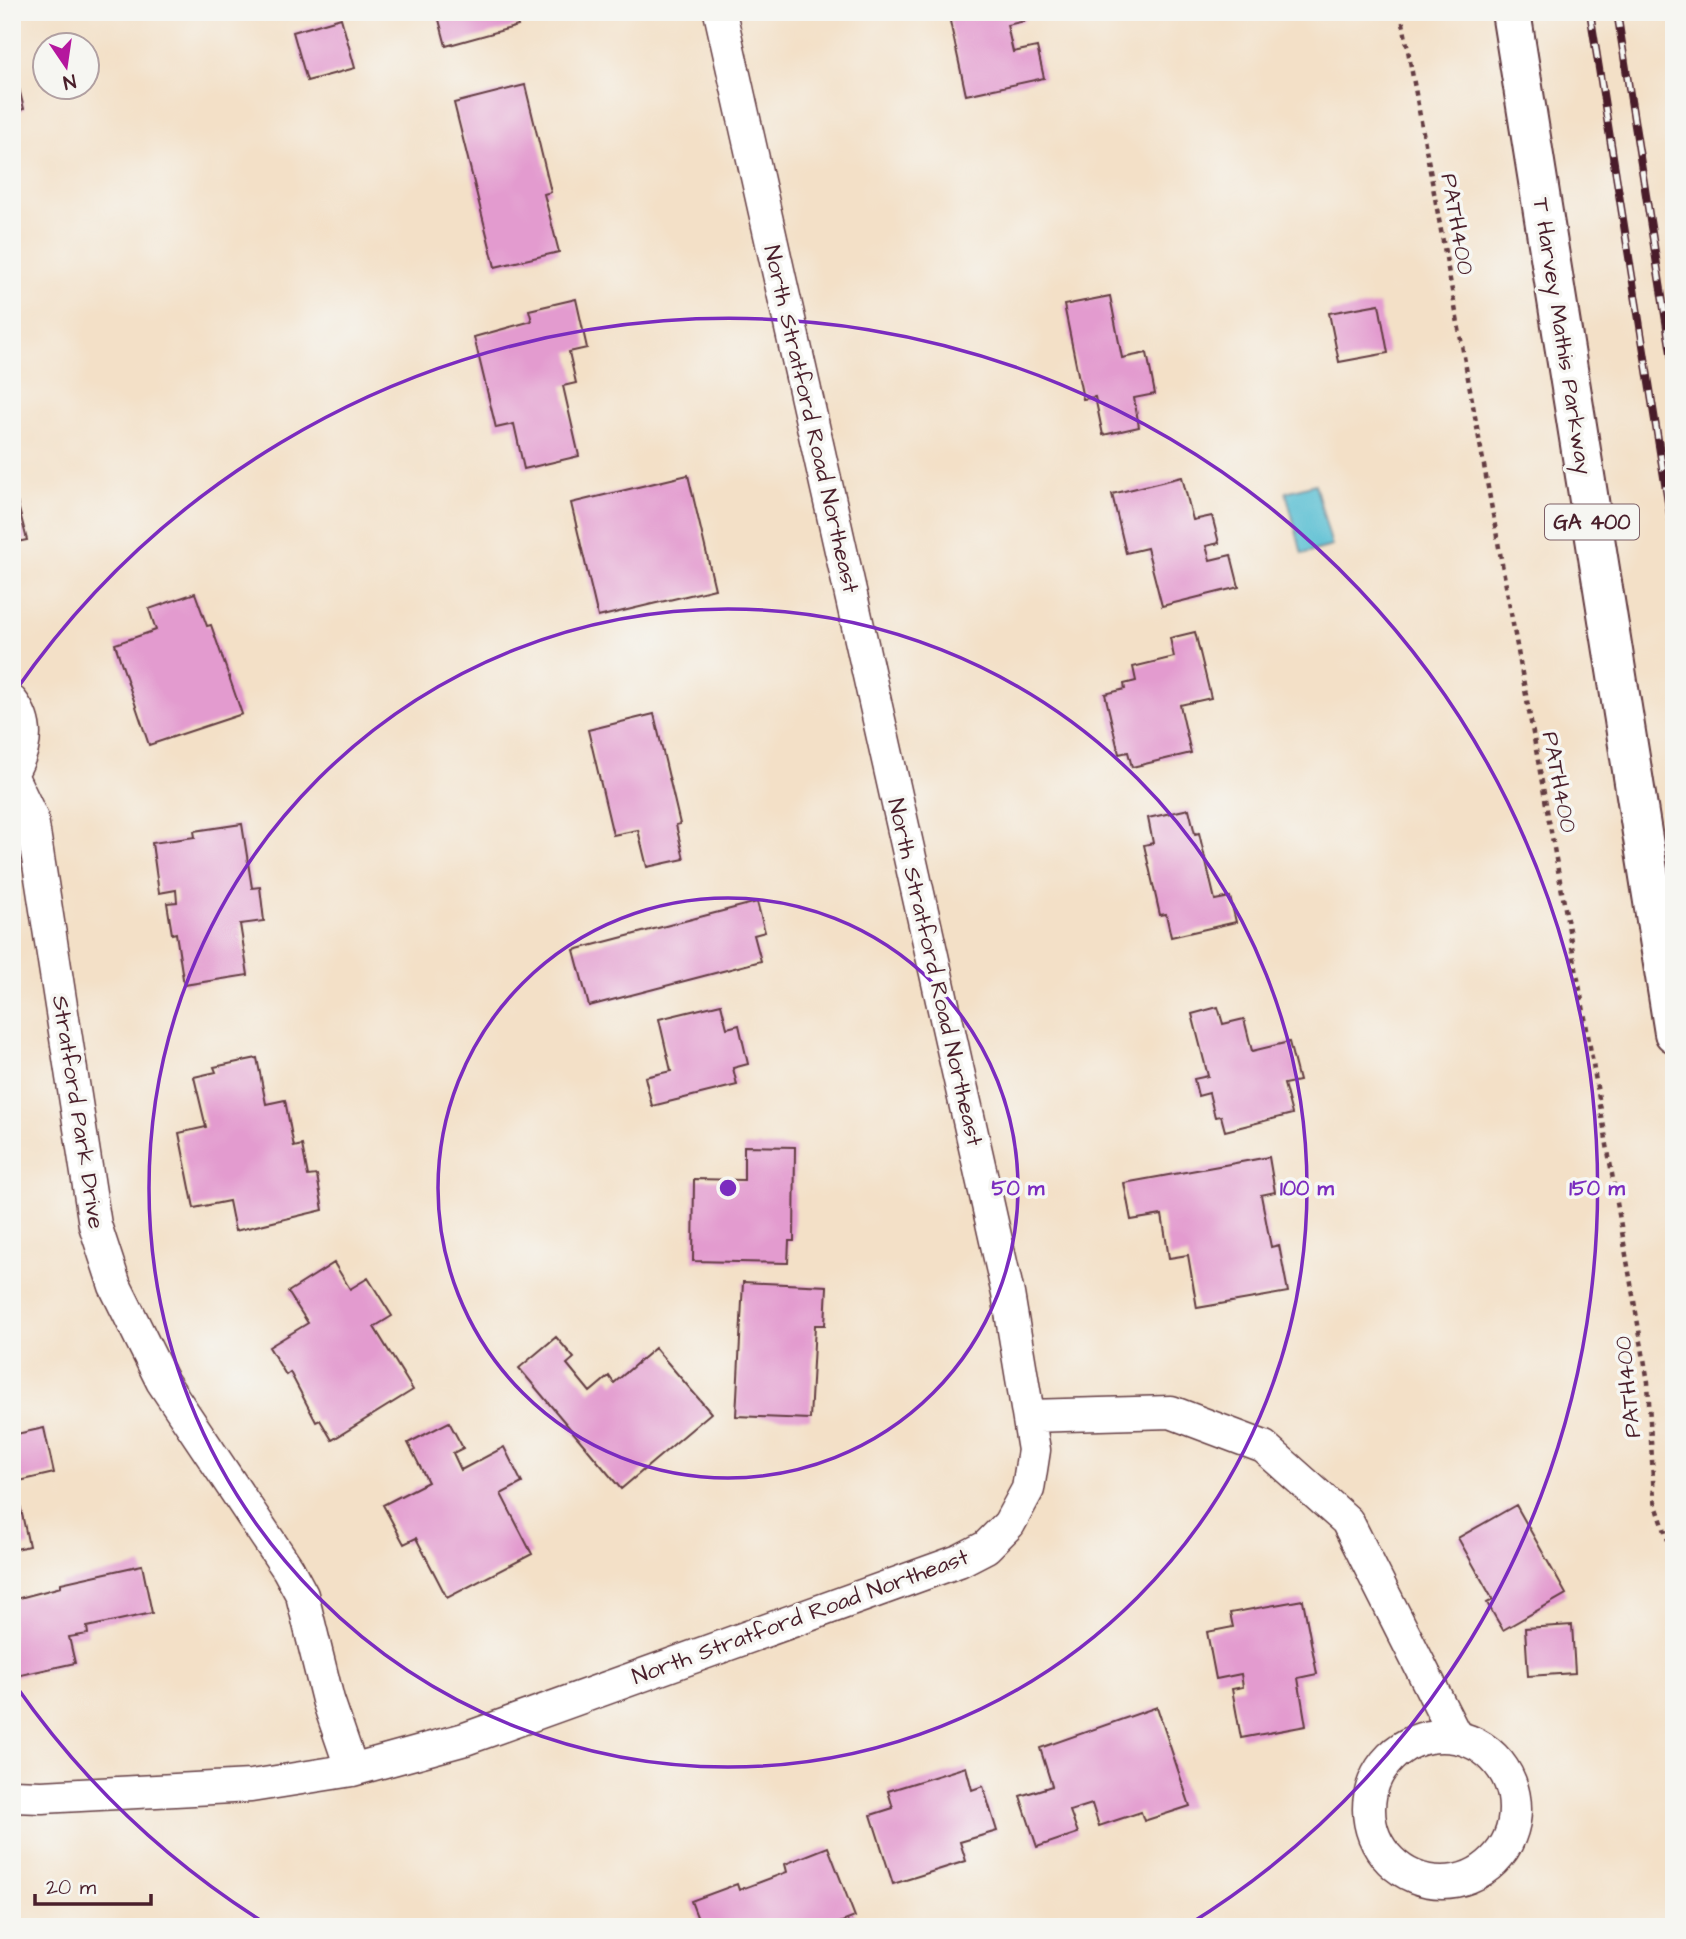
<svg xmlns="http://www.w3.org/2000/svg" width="1686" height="1939" font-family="'Architects Daughter',sans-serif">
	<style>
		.water { fill: #55bdd2; stroke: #506e7e; stroke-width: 2 }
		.building { fill: #e39bcf }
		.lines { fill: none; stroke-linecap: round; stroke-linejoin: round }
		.street-casing { stroke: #633c42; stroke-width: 35 }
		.highway-casing { stroke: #633c42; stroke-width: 42 }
		.path { stroke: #633c42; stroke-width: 4.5; stroke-dasharray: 5 5; stroke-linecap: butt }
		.street { stroke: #fff; stroke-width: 32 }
		.highway { stroke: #fff; stroke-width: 38 }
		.rail-casing { stroke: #4a1f2b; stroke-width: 8 }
		.rail { stroke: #f6f6f2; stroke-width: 5; stroke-dasharray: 16; stroke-linecap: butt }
		.ring { fill: none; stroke: #7b2cbf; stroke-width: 3.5 }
		.labels { text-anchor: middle; stroke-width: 7; stroke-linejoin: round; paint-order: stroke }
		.shield { fill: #f6f6f2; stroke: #7e6067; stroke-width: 2 }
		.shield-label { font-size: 21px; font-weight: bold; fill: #4a1f2b }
		.street-label { font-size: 23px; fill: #4a1f2b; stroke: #f6f6f2 }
		.centre { fill: #7b2cbf; stroke: #f6f6f2; stroke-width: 3.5 }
		.ring-label { font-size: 21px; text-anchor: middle; font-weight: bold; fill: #7b2cbf; stroke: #f6f6f2; stroke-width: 7; stroke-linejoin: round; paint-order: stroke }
	</style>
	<rect width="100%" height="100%" fill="#f6f6f2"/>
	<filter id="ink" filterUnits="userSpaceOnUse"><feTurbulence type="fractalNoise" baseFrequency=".0143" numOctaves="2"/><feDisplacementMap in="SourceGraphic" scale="14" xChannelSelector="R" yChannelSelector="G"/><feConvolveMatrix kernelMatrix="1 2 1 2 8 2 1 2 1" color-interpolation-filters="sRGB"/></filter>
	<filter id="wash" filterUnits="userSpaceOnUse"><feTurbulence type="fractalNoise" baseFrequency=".00686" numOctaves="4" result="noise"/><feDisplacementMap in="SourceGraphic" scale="28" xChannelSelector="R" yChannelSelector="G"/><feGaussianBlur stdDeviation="1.57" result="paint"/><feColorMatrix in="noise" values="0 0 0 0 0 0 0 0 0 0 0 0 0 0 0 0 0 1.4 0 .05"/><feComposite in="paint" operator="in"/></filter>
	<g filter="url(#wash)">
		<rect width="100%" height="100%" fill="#f3e0c7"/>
		<path class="water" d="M1315 484 1332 546 1302 554 1286 492Z"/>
		<g id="blocks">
			<path class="building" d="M437 12H514L518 26 446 46Z
				M948 12H1023L1025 21 1007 25 1013 52 1037 47 1044 78 966 95Z
				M341 18 355 68 307 81 293 32Z
				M18 84 24 109 12 112V85Z
				M525 85 551 192 544 194 559 252 495 267 454 103Z
				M1110 296 1122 358 1147 353 1155 394 1134 398 1139 427 1103 435 1095 397 1083 399 1064 305Z
				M576 299 587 348 569 352 576 383 563 386 579 456 524 469 514 424 496 428 474 337 532 321 529 310Z
				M1379 304 1388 353 1339 362 1329 313Z
				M688 475 715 589 598 617 571 503Z
				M1182 477 1193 520 1212 516 1219 543 1206 546 1210 560 1231 555 1239 587 1162 606 1147 548 1126 553 1112 494Z
				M12 482 27 540 12 543Z
				M195 593 207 626 211 625 242 714 149 745 115 644 156 630 149 609Z
				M1195 632 1211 698 1180 705 1191 753 1132 767 1128 752 1119 754 1105 694 1125 689 1124 684 1136 681 1133 667 1174 657 1170 638Z
				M654 714 680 824 676 825 684 859 647 867 638 830 613 835 588 730Z
				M1189 809 1195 834 1199 833 1215 900 1230 897 1236 922 1171 937 1166 914 1160 915 1144 845 1153 843 1148 818Z
				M242 824 252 888 260 887 264 921 240 924 248 975 184 985 176 933 172 934 167 903 177 902 176 890 159 893 152 843 195 837 194 831Z
				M757 902 765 932 754 935 761 961 589 1006 574 950Z
				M721 1004 727 1028 739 1025 748 1064 733 1068 737 1085 652 1106 645 1077 671 1071 659 1019Z
				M1218 1007 1223 1024 1244 1019 1252 1051 1289 1042 1299 1081 1284 1084 1292 1114 1225 1131 1221 1116 1215 1117 1209 1093 1198 1096 1194 1079 1208 1076 1192 1014Z
				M257 1058 266 1104 285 1100 294 1147 302 1145 308 1176 317 1175 323 1210 235 1231 229 1201 194 1208 179 1133 206 1127 194 1077 216 1072 214 1067Z
				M744 1146 795 1147 794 1241H789L788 1263 693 1261 694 1179 744 1180Z
				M1269 1157 1275 1192 1261 1195 1271 1247 1279 1245 1288 1292 1197 1308 1188 1255 1169 1258 1162 1215 1131 1220 1124 1183Z
				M334 1263 350 1289 368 1278 392 1316 374 1327 413 1390 332 1440 320 1420 316 1422 290 1372 286 1375 269 1347 308 1323 288 1292Z
				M743 1282 827 1286 825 1325H815L810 1419 736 1416Z
				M556 1337 574 1358 567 1364 590 1392 609 1376 614 1383 655 1348 711 1413 621 1489 519 1368Z
				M449 1422 463 1448 453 1453 461 1470 504 1447 522 1483 501 1494 532 1554 447 1598 416 1538 404 1544 383 1505 428 1482 408 1443Z
				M44 1428 54 1473 15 1482 29 1546 12 1550V1435Z
				M1516 1505 1566 1594 1503 1630 1487 1603 1493 1600 1458 1538Z
				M142 1565 152 1613 87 1627 88 1634 69 1637 75 1663 12 1677V1600L61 1587V1583Z
				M1303 1600 1317 1674 1298 1678 1306 1726 1241 1738 1232 1689 1243 1687 1241 1674 1216 1679 1207 1632 1233 1627 1230 1613Z
				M1572 1625 1575 1673 1528 1676 1525 1628Z
				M1157 1707 1190 1806 1144 1821 1141 1812 1099 1826 1092 1804 1070 1811 1078 1833 1037 1847 1020 1796 1052 1786 1040 1748Z
				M966 1767 972 1790 983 1786 997 1831 960 1842 966 1861 893 1884 871 1815 893 1808 888 1791Z
				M828 1847 855 1917 829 1927H701L691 1901 737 1884 739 1890 787 1872 785 1864Z"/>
		</g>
	</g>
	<g filter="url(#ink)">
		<use href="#blocks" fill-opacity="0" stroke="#633c42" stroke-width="2"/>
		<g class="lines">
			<defs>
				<path id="street" d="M12 702C30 725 26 748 12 772
					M12 777 32 819 95 1225 115 1286 162 1381 288 1569 302 1595 328 1700 352 1770
					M1029 1416 1171 1412 1264 1447 1347 1521 1456 1737
					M1369 1809a73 73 0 1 1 146 0a73 73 0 1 1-146 0Z
					M12 1796 42 1797 251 1786 352 1770 465 1739 959 1561 986 1547 1009 1524 1028 1489 1034 1450 1008 1294 720 12"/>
				<path id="highway" d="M1511 12 1674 1033"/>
			</defs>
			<use href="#street" class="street-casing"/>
			<use href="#highway" class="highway-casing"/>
			<path class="path" d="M1401 12 1584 1012 1648 1382 1654 1499 1674 1558"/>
			<use href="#street" class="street"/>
			<use href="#highway" class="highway"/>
			<defs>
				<path id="rail" d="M1590 12 1674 540
					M1617 12 1674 372"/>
			</defs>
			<use href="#rail" class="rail-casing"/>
			<use href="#rail" class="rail"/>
		</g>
	</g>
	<g class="ring">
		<circle cx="728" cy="1188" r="290"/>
		<circle cx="728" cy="1188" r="579"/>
		<path d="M268 1925A869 869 0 0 1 16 1686M16 690A869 869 0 1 1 1188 1925"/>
	</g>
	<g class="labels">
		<rect class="shield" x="1545" y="504.5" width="94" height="35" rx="5"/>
		<g class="shield-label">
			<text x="1592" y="529">GA 400</text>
		</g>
		<g class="street-label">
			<text transform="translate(1458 224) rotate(80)" y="8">PATH400</text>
			<text transform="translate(1563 336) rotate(81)" y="8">T Harvey Mathis Parkway</text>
			<text transform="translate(812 419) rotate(77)" y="8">North Stratford Road Northeast</text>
			<text transform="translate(1560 782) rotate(79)" y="8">PATH400</text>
			<text transform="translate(936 972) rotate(77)" y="8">North Stratford Road Northeast</text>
			<text transform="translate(79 1112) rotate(81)" y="8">Stratford Park Drive</text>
			<text transform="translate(1627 1387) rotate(-96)" y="8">PATH400</text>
			<text transform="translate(800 1616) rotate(-20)" y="8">North Stratford Road Northeast</text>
		</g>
	</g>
	<circle cx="728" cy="1188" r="10" class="centre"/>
	<g class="ring-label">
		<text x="1018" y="1195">50 m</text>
		<text x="1307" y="1195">100 m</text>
		<text x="1597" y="1195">150 m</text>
	</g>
	<rect width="1686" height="1939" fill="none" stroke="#f6f6f2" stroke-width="42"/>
	<g transform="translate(66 66) rotate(167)"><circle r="33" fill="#f6f6f2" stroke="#b1a0a2" stroke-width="2"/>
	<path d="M0-5L12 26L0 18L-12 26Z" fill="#b5179e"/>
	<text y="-10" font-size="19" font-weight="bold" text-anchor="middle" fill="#4a1f2b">N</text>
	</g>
	<path d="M35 1894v10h116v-10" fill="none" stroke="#4a1f2b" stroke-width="3.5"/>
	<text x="46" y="1894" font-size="21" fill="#4a1f2b" stroke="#f6f6f2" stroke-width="5" paint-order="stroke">20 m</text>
</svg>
